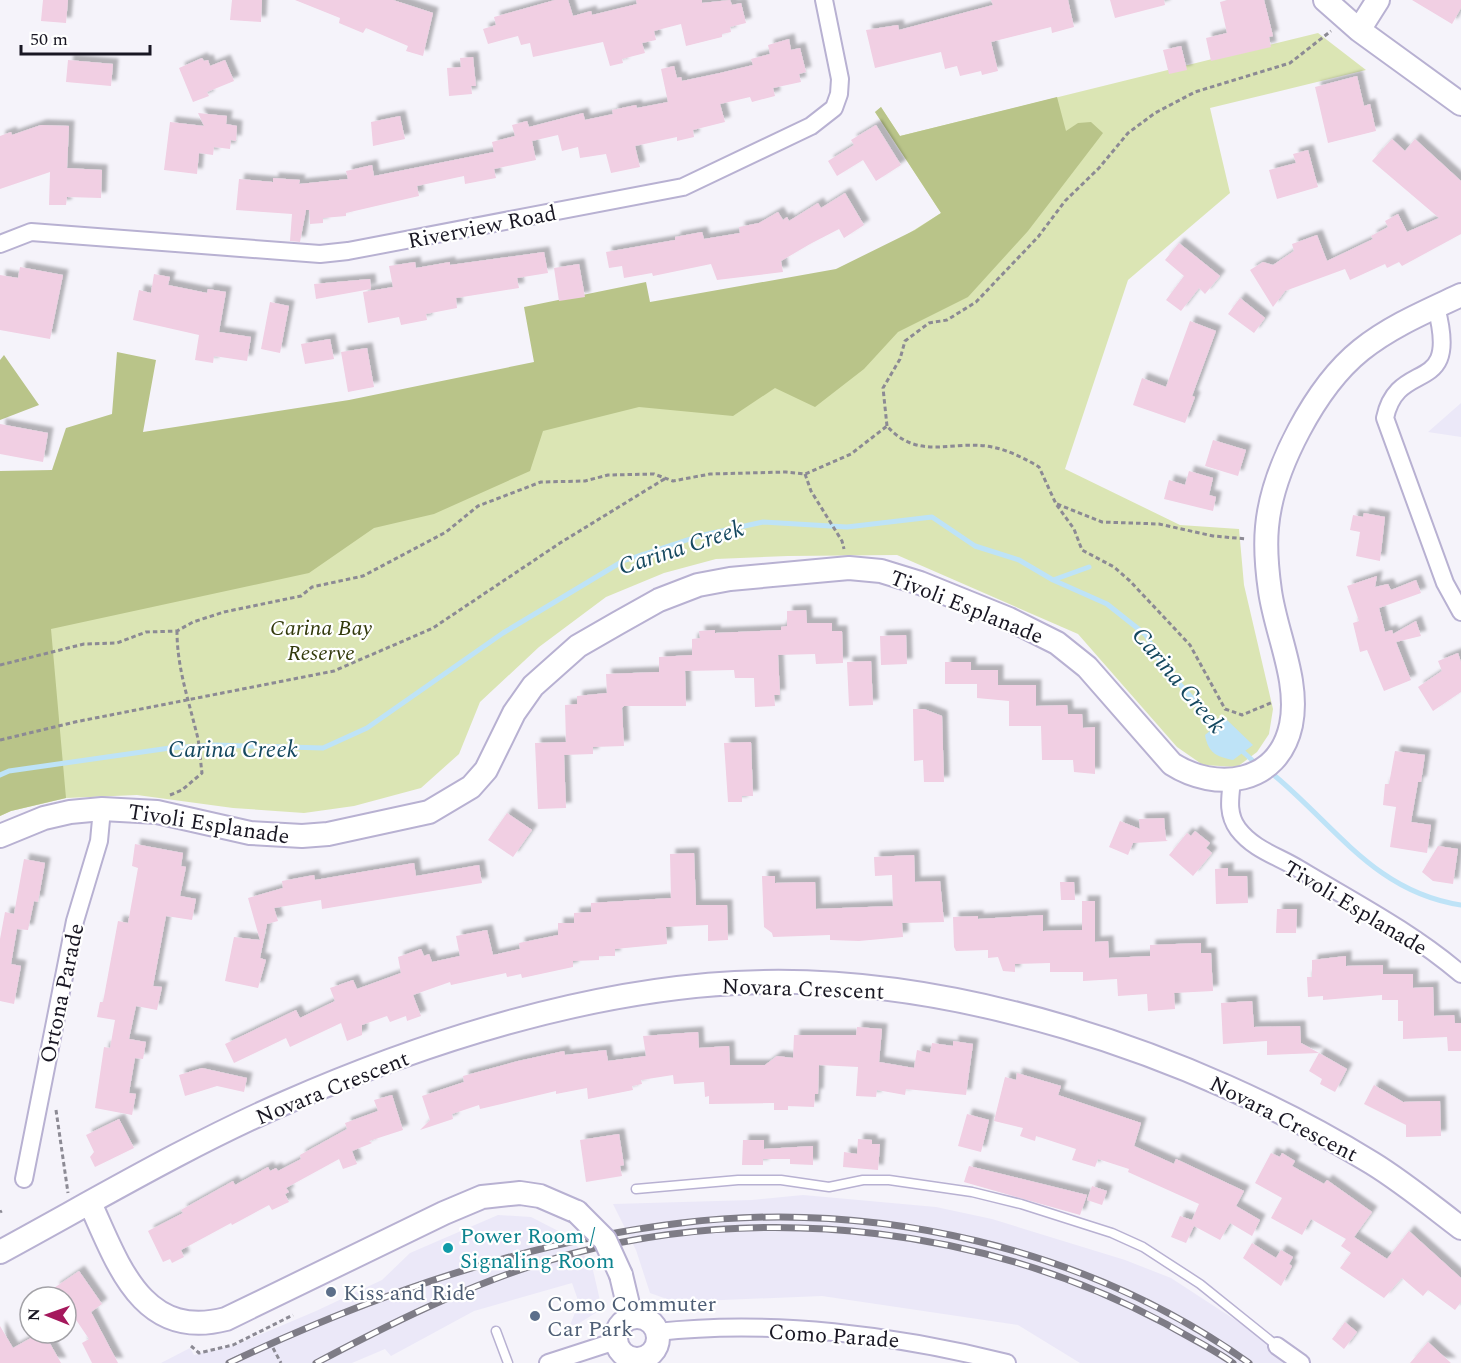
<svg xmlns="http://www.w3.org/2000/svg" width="1461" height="1363" font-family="Spectral,serif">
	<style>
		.built { fill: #ebe8f8 }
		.green { fill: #dbe5b4 }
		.forest { fill: #b9c489 }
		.water { fill: #bee3f7 }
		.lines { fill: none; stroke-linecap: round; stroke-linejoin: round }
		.stream { stroke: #bee3f7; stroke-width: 5 }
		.building { fill: #f1cfe3; filter: url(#shadow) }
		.lane-casing { stroke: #b8b1d2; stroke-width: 11 }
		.street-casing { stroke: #b8b1d2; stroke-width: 20 }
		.secondary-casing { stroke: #b8b1d2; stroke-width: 26 }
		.path { stroke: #8c8a94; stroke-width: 3; stroke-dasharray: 4.5 3; stroke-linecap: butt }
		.lane { stroke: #fff; stroke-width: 8 }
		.street { stroke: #fff; stroke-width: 16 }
		.secondary { stroke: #fff; stroke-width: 22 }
		.rail-casing { stroke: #7e7c86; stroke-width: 7 }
		.rail { stroke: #fff; stroke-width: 4.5; stroke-dasharray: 14; stroke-linecap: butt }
		.secondary-bridge-casing { stroke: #b8b1d2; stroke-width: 26; stroke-linecap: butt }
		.secondary-bridge { stroke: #fff; stroke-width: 22 }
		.culture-dot { fill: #0f9aa8; stroke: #fff; stroke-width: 2 }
		.service-dot { fill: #5c6f8a; stroke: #fff; stroke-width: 2 }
		.labels { text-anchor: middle; stroke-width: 4.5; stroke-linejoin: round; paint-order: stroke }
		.street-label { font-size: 22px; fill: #191723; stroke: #fff }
		.park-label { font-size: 22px; font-style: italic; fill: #32390b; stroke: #fff }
		.culture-label { font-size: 22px; fill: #0d838f; stroke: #fff; text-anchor: start }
		.service-label { font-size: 22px; fill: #4e5e75; stroke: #fff; text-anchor: start }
		.water-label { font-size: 24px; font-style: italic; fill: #15485f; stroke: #fff }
	</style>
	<defs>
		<filter id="shadow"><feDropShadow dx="5.5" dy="-5.5" stdDeviation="1.5" flood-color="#0004"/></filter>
	</defs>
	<rect width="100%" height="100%" fill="#f5f3fa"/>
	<path class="built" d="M1461 403V437L1428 432Z
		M803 1195 936 1207 992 1219 1125 1260 1171 1278 1240 1323 1294 1363H1080L1018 1325 822 1296 675 1302 650 1293 636 1250 613 1204 752 1200Z
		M498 1215 531 1217 570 1237 592 1266 602 1309 568 1330 579 1303 572 1283 474 1311 391 1356 385 1349 352 1363H161L190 1348 194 1355 233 1346 316 1311 382 1280 410 1253Z"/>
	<path class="green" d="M1318 33 1366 70 1210 108 1230 193 1128 280 1065 469 1180 525 1239 529 1244 585 1273 709 1269 734 1257 752 1237 767 1203 765 1177 747 1078 634 897 555 788 556 716 559 664 573 606 597 539 647 480 702 459 754 421 788 354 806 304 813 233 808 137 795 66 798 11 811 0 816V569L778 316 941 213 875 112 881 107 900 136Z"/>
	<path class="forest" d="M1057 97 1066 131 1078 123 1091 122 1103 133 1028 231 968 297 898 332 864 369 815 407 775 388 733 416 639 407 543 431 530 471 434 514 374 528 309 573 51 629 66 798 11 811 0 816V471L52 470 66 428 112 414 117 352 156 360 143 432 349 400 534 362 524 307 646 282 650 302 836 269 915 230 941 213 875 112 881 107 900 136Z
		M4 355 39 405 0 420V360Z"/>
	<path class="water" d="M1225 718 1253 745 1233 760C1217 757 1208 753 1205 735Z"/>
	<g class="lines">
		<path class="stream" d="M1053 580 1089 567
			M1240 749 1252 760
			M0 775 9 771 170 748 214 745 323 748 367 728 503 633 623 561 699 536 763 522 847 527 932 517 975 546 1019 560 1053 580 1107 604 1146 635 1162 664 1220 730
			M1275 776C1337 828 1376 892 1461 905"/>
	</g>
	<path class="building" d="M43 0H68L66 23 41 21Z
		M232 0H262L261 22 230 20Z
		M295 0H393L433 13 423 56 406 51 408 46 366 28 363 33 339 23 340 18Z
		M555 0H568L573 16 591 11 592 15 637 4 636 0H702V3L730 0 732 5 741 3 746 23 730 27 731 32 722 34V37L686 46 681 24 654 31 656 40 642 43 645 53 622 59 623 63 610 66 603 42 533 57 530 43 521 45 518 36 488 44 483 29 496 25 494 17Z
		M991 0H1068L1074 27 1052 33 1051 27 991 42 998 71 982 75 981 71 960 76 957 66 945 69 941 52 875 68 866 30 898 25 899 30 993 5Z
		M1110 0H1164L1165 5 1115 18Z
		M1228 0H1264L1273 36 1269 37 1271 47 1211 61 1206 38 1227 33 1220 2Z
		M1412 0H1461V8L1452 24Z
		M789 39 791 50 800 48 806 72 799 74 801 82 773 88 775 96 752 102 750 97 720 104 725 122 693 130 694 137 677 141V137L635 146 640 167 611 173 606 154 580 158 578 147 562 151 558 135 532 141 536 160 494 169 496 178 465 184 464 176 417 186 419 196 346 213V216L323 218V223L310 224 309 210H306L300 242 290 241 292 214 236 210 239 179 273 182V178L300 180 299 184 348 179 346 171 372 165 374 176 494 152 492 142 515 136 512 125 527 121 529 127 583 113 585 120 613 114 612 110 636 105 637 108 668 102 661 69 674 66 677 78 681 77 682 81 720 73 753 65 751 59 770 54 768 45Z
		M1181 46 1187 70 1169 74 1163 50Z
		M473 57 476 86H471L472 94 449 96 447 68 461 67 460 58Z
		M202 58 204 61 208 60 210 66 225 60 234 81 207 92 209 96 193 102 179 68Z
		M68 60 113 64 111 86 66 82Z
		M1357 76 1364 106 1370 104 1376 131 1328 143 1315 87Z
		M198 113 227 116 226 124 237 126 236 141 231 140 230 149 214 147 213 155 199 153 197 174 164 170 170 122 204 126Z
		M400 116 405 139 373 146 371 122Z
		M41 125 69 126 67 168 102 170 101 198 67 197 66 205H49L50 172 0 189V136L11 132 12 135Z
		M876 125 901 165 876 181 863 160 837 176 828 161 854 145 851 140Z
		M1392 139 1405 151 1415 139 1461 181V234L1402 266 1399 262 1387 268 1385 264 1350 280 1345 269 1285 291 1273 307 1250 270 1263 262 1273 265 1294 251 1292 244 1317 235 1327 261 1373 239 1371 236 1388 227 1385 221 1398 214 1407 232 1439 218 1372 161Z
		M1308 150 1318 187 1277 199 1269 170 1296 163 1293 154Z
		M845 193 864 225 844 238 839 229 810 244 781 261 783 272 717 280 711 264 653 276 652 273 624 278 622 266 609 268 606 252 675 240V237L702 232 704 239 740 233 739 227 759 223 778 212 783 220 787 217 789 221 818 203 821 208Z
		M1179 243 1220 276 1205 294 1199 288 1181 311 1166 300 1184 276 1165 260Z
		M544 252 548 273 517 278 519 288 456 298 457 308 426 314 427 320 401 325 399 317 368 323 363 292 393 287 389 266 415 262 416 268 450 262V265Z
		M579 264 585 297 559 301 554 268Z
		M20 267 63 275 50 339 0 330V275L18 278Z
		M154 274 170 277 168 285 207 293 208 289 226 292 219 332 251 337 247 361 214 356 213 363 195 360 199 335 133 320 139 290 151 293Z
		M370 279 371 289 316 299 314 284Z
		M1240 298 1265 318 1254 333 1228 314Z
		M270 302 289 306 280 353 261 349Z
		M1190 321 1216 331 1192 396 1195 397 1185 423 1133 405 1142 378 1166 387Z
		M330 339 334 359 305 364 301 344Z
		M367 348 374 387 348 392 341 352Z
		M0 424 48 433 43 462 0 454Z
		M1213 440 1246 450 1238 476 1205 466Z
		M1189 471 1213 478 1209 495 1216 497 1213 511 1164 499 1169 480 1185 485Z
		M1364 513 1385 517 1380 561 1356 556 1360 532 1350 530 1353 515 1363 517Z
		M1377 576 1375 587 1388 584 1391 590 1416 580 1421 593 1379 608 1385 632 1392 630 1393 634 1416 621 1421 636 1396 642 1411 680 1384 691 1367 650 1360 652 1353 623 1359 621 1347 586Z
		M806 610 807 623H832V631H842L843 663 816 664 815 654 778 655 780 695H774L775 706 755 707 754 678H735L734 670 685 671 686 706H624L622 708 624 746 593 747V754L564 755 566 808 538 809 535 743 566 742 565 705 577 704V696L607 693 606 674 659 672V657L692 655V639L700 638 699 631 715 630V633L781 630V627L787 626V611Z
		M906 635 907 664 881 665 880 636Z
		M1458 653 1461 662V692L1433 711 1418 687 1442 671 1438 661Z
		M871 661 873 705 849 706 847 662Z
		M945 662H971V670H998V685H1036V706L1067 705 1068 714H1082L1083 728 1095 727V774L1074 772 1073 760H1042L1041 726H1009V701L977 698V684H945Z
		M913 709H924L942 716 944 782H924L923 760 914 761Z
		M751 742 753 796H742V802H728L724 743Z
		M1395 751 1425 755 1421 782H1418L1411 822 1431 825 1427 853 1390 847 1396 807 1383 805 1385 784H1389Z
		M507 813 532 830 513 857 488 840Z
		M1164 818 1166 840 1168 841 1133 843 1128 855 1109 847 1120 821 1140 829 1139 819Z
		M1195 831 1210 843 1206 848 1212 853 1193 876 1169 855 1187 833 1191 836Z
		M135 844 183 853 181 866 186 867 180 896 196 899 192 920 166 916 153 986 162 987 157 1010 136 1006 129 1039 146 1042 143 1059 135 1058 129 1093 136 1094 132 1115 95 1108 104 1047 110 1048 115 1020 97 1017 100 1002H103L118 921 128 923 138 868 132 866Z
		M1438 846 1458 849 1453 884 1433 881 1422 872Z
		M694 853 696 905H727L728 940 708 941V925L666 927 667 944 615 949V956H599V960L573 961V967L522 978 521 974 507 977 506 973 451 985 450 982 413 995 421 1016 407 1021 406 1016 390 1022 387 1016 362 1025V1035L347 1041 341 1023 290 1047 286 1038 234 1063 225 1044 296 1010 300 1018 335 1001 330 988 353 980 357 989 401 973 398 957 421 949 424 956 429 954 432 962 460 956 456 936 487 930 493 955 520 949 519 943 558 935V923H574V913L591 912V903L671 898 670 854Z
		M914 855 915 882 940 881 944 922 902 923 903 937 859 941 830 940V935L773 937 772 933 764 927 762 876H775V883L815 882 816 909 893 906 892 875 875 876 874 857Z
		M24 859 45 863 38 902 34 901 28 930 17 929 11 964 21 966 14 1004 0 1001V939L5 912 14 914Z
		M414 863 416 876 479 865 482 883 322 909 321 900 274 908 278 921 267 924 260 958 266 960 258 988 225 981 234 937 260 940 248 898 283 888 282 881 314 875 315 880Z
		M1228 868V876H1247L1248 903 1216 904 1215 869Z
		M1060 882H1074L1075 900H1061Z
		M1082 901H1095V942L1108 941 1109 958 1150 956V945L1201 943V953H1211L1213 991 1174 993 1175 1009 1148 1011 1147 994 1118 996 1117 979 1083 981V972H1050V963L1015 964V972L1003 971 998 957 988 958V950L956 951 954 947 953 917 978 916V919L1043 915V931L1082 930Z
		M1277 909H1297L1296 933H1276Z
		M1346 956V966L1383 965V974H1413V988L1433 987 1434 1016 1454 1015 1455 1023H1461V1051H1448L1447 1037 1403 1039V1021H1398V1000H1382V995L1323 1000V996L1308 997 1307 977H1312V960Z
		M1252 1001 1254 1027 1300 1026 1301 1043 1319 1053 1267 1055V1041L1223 1044 1221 1003Z
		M857 1027 882 1029 879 1062 914 1068 917 1050 930 1053 932 1043 953 1046V1041L973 1044 966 1095 906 1089 905 1095 877 1090 876 1097 856 1096 858 1067 819 1065 818 1094H815L814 1107 788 1106V1110H774V1103L709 1104V1096L705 1097 704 1082 674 1084 673 1075 641 1080 642 1084 632 1086 633 1090 588 1099 587 1088 556 1094V1091L480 1109 479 1105 452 1114 453 1119 420 1130 430 1120 422 1096 464 1082 463 1076 518 1061 564 1051 565 1055 606 1050 608 1061 646 1056 643 1036 698 1032 699 1048 729 1046 730 1065H765L777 1056 793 1058 794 1035H856Z
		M1319 1053 1347 1069 1335 1092 1320 1084 1322 1079 1309 1071Z
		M202 1068 247 1078 244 1092 217 1086 185 1096 179 1075Z
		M1017 1073 1061 1086 1058 1095 1141 1123 1134 1146 1174 1164 1176 1159 1244 1191 1236 1206 1260 1220 1252 1236 1230 1223 1220 1240 1194 1226 1186 1243 1171 1237 1180 1216 1192 1220 1199 1204 1128 1172 1129 1169 1098 1159 1095 1167 1072 1160 1076 1149 1036 1136 1035 1141 1020 1136 1023 1128 994 1121 1005 1077 1016 1080Z
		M1374 1085 1403 1102 1440 1101 1441 1136 1406 1137V1125L1364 1104Z
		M392 1095 403 1130 369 1141 372 1143 352 1151 357 1164 343 1169 339 1159 286 1188 289 1192 285 1194 289 1202 272 1210 269 1205 232 1225 231 1223 181 1250 184 1257 172 1263 170 1259 163 1262 148 1231 183 1213 181 1210 233 1181 235 1185 268 1167 270 1171 276 1168 278 1171 301 1159 300 1155 347 1129 345 1123 378 1111 374 1100Z
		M967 1114 989 1120 981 1152 958 1146Z
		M119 1119 134 1148 95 1167 90 1157 94 1152 86 1135Z
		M619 1134 624 1165 620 1166 622 1176 586 1182 580 1140Z
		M858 1139 872 1140V1144H880L878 1170 843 1167 844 1152 857 1154Z
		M743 1140H764V1149L813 1146V1165L790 1164V1159H763V1165H742Z
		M1271 1153 1280 1157 1282 1153 1295 1161 1292 1166 1324 1184 1327 1180 1372 1212 1354 1237 1387 1259 1409 1231 1461 1278V1302L1455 1310 1428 1290 1423 1296 1402 1278 1384 1298 1340 1268 1351 1253 1341 1246 1346 1239 1311 1219 1302 1235 1271 1218 1282 1198 1255 1183Z
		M969 1166 1087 1195 1080 1215 964 1182Z
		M1092 1186 1107 1191 1102 1205 1087 1200Z
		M1252 1243 1276 1258 1281 1250 1293 1257 1289 1264 1292 1266 1281 1286 1243 1258Z
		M79 1271 102 1304 91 1312 118 1363H92L82 1343 89 1339 66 1305V1297H60L54 1288Z
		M1345 1322 1357 1332 1344 1349 1332 1339Z
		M0 1326 13 1348 38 1334 43 1343 48 1340 61 1363H0Z
		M1428 1342 1451 1363H1410Z"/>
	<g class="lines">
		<defs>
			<path id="lane" d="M636 1189 738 1180H781L829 1187 863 1180H889L972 1192 1021 1204 1112 1233 1143 1247 1200 1284 1277 1346
				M496 1331 508 1363"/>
			<path id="street" d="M0 244 31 232 320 254 348 251 683 187 811 126 834 108 839 94 840 79 824 0
				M1436 307C1461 399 1398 356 1385 418L1445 583 1461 612
				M1232 781C1230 798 1227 814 1238 829 1254 850 1278 856 1299 869 1354 902 1412 932 1461 974
				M24 1179 75 921 99 841 102 809
				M657 1332C771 1319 897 1335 1007 1363
				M1277 1346 1301 1363
				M548 1363 616 1341"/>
			<path id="secondary" d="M1325 0 1359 30 1461 104
				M1359 30 1378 0
				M0 836 44 818 70 812 102 809 157 812 250 833 302 836 328 834 429 812 471 787 486 770 514 713 533 686 578 646 618 623 659 600 698 585 730 579 849 568 881 571 920 583 1009 619 1057 643 1087 667 1172 764C1216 792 1278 785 1291 725 1300 681 1276 634 1270 591 1267 570 1265 548 1267 527 1272 469 1316 386 1361 350 1391 326 1427 311 1461 295
				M90 1203C118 1264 142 1341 226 1319L444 1213 482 1197 520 1193 540 1196 577 1212
				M0 1252C94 1201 188 1145 287 1102 424 1042 585 991 735 983 947 971 1193 1053 1372 1163 1403 1182 1432 1206 1461 1228
				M621 1275 631 1317
				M616 1338a21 21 0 1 1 42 0a21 21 0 1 1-42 0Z"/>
		</defs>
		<use href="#lane" class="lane-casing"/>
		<use href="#street" class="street-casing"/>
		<use href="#secondary" class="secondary-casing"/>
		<path class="path" d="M887 426 883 388 900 359 905 341 929 323 947 320 976 302 1038 237 1065 201 1099 168 1128 133 1155 113 1195 92 1290 63 1331 31
			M805 474 811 491 842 541 844 549
			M1057 504 1102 522 1159 524 1213 536 1247 539
			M0 665 84 644 117 643 146 632 177 631 193 622 224 612 301 596 312 587 363 576 446 532 478 506 541 482 585 481 608 475 654 474 673 481 710 474 786 472 805 474 851 454 887 426C919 462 953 439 992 447 1008 450 1026 459 1039 467L1056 504 1074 529 1082 550 1114 567 1130 581 1190 645 1225 709 1242 715 1273 702
			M0 740 75 722 334 671 433 628 560 543 666 478
			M170 795 182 790 202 773C200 759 200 744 196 731 188 698 177 667 177 631
			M56 1110 68 1193
			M0 1212 2 1211
			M649 1303 659 1308
			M191 1346 199 1353 233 1345 293 1315
			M273 1348 281 1363"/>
		<use href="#lane" class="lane"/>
		<use href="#street" class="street"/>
		<use href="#secondary" class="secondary"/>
		<defs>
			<path id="rail" d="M229 1363C370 1296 525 1242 681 1223 876 1199 1089 1249 1249 1363
				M316 1363C399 1319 484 1277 575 1253 770 1202 989 1229 1166 1324 1188 1337 1212 1348 1233 1363"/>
		</defs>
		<use href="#rail" class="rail-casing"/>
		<use href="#rail" class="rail"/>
		<defs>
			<path id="secondary-bridge" d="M577 1212 605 1240 621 1275"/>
		</defs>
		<use href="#secondary-bridge" class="secondary-bridge-casing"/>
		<use href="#secondary-bridge" class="secondary-bridge"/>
	</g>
	<circle class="culture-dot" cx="448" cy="1248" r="6"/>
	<g class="service-dot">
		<circle cx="331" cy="1292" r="6"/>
		<circle cx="535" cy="1316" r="6"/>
	</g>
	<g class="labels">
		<g class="street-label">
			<text transform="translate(482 226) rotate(-11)" y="8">Riverview Road</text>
			<text transform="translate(967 606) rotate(22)" y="8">Tivoli Esplanade</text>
			<text transform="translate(209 823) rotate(9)" y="8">Tivoli Esplanade</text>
			<text transform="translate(1356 907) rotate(31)" y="8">Tivoli Esplanade</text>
			<text transform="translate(803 988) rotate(2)" y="8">Novara Crescent</text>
			<text transform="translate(61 993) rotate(-78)" y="8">Ortona Parade</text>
			<text transform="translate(332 1087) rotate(-22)" y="8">Novara Crescent</text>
			<text transform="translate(1284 1118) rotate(27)" y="8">Novara Crescent</text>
			<text transform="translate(834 1335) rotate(4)" y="8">Como Parade</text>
		</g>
		<g class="park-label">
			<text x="321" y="635">Carina Bay<tspan x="321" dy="25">Reserve</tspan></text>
		</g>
		<g class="culture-label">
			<text x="460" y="1243">Power Room /<tspan x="460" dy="25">Signaling Room</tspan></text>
		</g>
		<g class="service-label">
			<text x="343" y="1300">Kiss and Ride</text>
			<text x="547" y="1311">Como Commuter<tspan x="547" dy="25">Car Park</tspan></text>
		</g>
		<g class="water-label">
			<text transform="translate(681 547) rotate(-18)" y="8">Carina Creek</text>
			<text transform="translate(1179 680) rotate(50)" y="8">Carina Creek</text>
			<text x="233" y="757">Carina Creek</text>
		</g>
	</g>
	<g transform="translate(48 1315) rotate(271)"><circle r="28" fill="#ffffff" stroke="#a3a2a7" stroke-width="1.5"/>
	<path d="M0-4.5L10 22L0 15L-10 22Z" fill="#a5185c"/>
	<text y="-9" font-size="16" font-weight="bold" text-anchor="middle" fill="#191723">N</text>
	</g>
	<path d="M21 45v9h129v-9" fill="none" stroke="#191723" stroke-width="3"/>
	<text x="30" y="45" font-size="18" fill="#191723" stroke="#ffffff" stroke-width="4.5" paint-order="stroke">50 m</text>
</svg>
